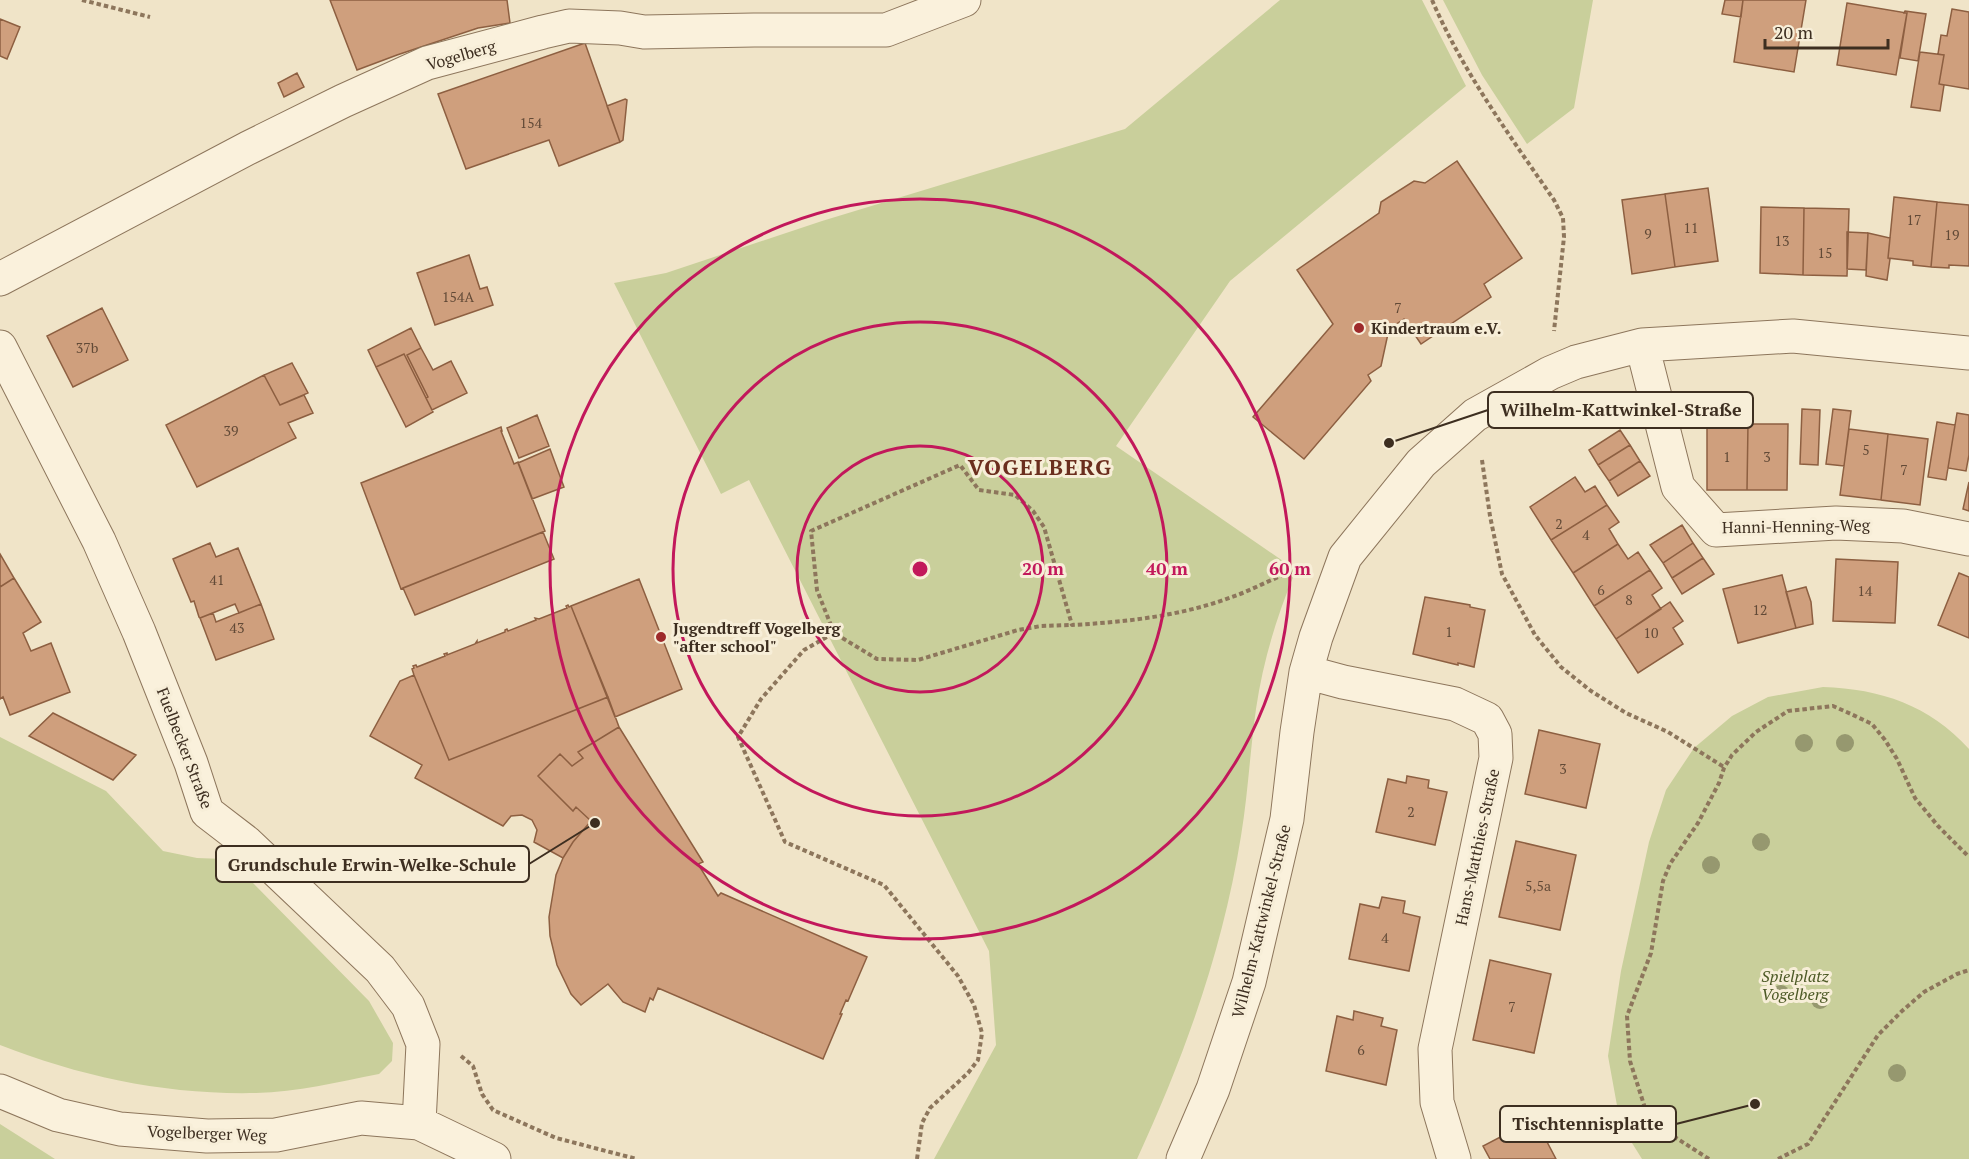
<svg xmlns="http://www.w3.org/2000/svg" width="1969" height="1159" font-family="'PT Serif',serif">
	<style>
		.green { fill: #c9cf9b }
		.building { fill: #cf9f7d; stroke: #8d5f41; stroke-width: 1.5 }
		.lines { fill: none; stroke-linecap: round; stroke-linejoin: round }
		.minor-casing { stroke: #8d765c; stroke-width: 35 }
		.path { stroke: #8d765c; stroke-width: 4; stroke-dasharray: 4.5 3; stroke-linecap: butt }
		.minor { stroke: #faf1dc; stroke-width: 33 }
		.tree { fill: #96986f }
		.ring { fill: none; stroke: #c2185b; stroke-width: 3 }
		.poi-dot { fill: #9e2a2b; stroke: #f7eed8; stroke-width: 2 }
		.labels { text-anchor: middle; stroke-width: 6; stroke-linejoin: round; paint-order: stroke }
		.number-label { font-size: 14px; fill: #624a37 }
		.street-label { font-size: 16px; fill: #3d2e20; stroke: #f7eed8 }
		.poi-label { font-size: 16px; font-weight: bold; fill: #3d2e20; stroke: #f7eed8; text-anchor: start }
		.park-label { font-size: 16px; font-style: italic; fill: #4d5a26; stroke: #f7eed8 }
		.district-label { font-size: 22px; font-weight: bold; letter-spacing: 1.5px; fill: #6b2e1e; stroke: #f7eed8 }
		.centre { fill: #c2185b; stroke: #f7eed8; stroke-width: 3 }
		.ring-label { font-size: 18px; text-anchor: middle; font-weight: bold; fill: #c2185b; stroke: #f7eed8; stroke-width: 6; stroke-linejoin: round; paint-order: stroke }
		.leader { fill: none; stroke: #3d2e20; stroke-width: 2 }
		.callout-dot { fill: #3d2e20; stroke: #f7eed8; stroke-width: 2 }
		.callout { fill: #f7eed8; stroke: #3d2e20; stroke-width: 2 }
		.callout-label { font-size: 18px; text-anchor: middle; font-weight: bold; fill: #3d2e20 }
	</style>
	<rect width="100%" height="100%" fill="#f0e4c8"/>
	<path class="green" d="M1280 0H1422L1466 86 1230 281 1116 446 1296 570C1277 615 1263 661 1256 709 1250 751 1248 794 1241 836 1223 949 1185 1055 1137 1159H934L996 1045 989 951 749 480 721 494 614 283 666 273 822 221 1125 129Z
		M1443 0H1593L1574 108 1527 144 1482 75Z
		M1823 687C1881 689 1929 705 1969 749V1159H1642L1627 1135 1618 1111 1608 1056 1621 971 1649 842 1666 790 1694 748 1732 716 1768 697Z
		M0 737 106 791 163 851 197 858 224 859 252 882 369 1001 393 1043 392 1061 379 1074C338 1082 297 1092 256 1093 167 1095 82 1077 0 1045Z
		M0 1124 55 1159H0Z"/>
	<path class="building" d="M330 0H507L510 23 478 28 397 55 357 70Z
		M1725 0H1743L1741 17 1722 14Z
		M1743 0H1806L1794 72 1734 62Z
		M1847 3 1907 13 1896 75 1837 65Z
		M1952 9 1969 12V89L1939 84 1944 55 1938 54 1941 35 1947 36Z
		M1905 11 1926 14 1918 61 1900 58 1907 13H1904Z
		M0 19 20 27 7 59 0 56Z
		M585 43 620 142 559 166 549 140 466 169 438 94Z
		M1920 52 1944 55 1939 84 1944 85 1940 111 1911 107Z
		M297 73 304 87 284 97 278 83Z
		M625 99 627 100 623 140 620 142 607 106Z
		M1457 161 1522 258 1484 284 1491 297 1421 344 1404 319 1389 329 1381 366 1368 375 1371 381 1304 459 1253 417 1333 324 1297 270 1379 213 1381 202 1414 181 1425 183Z
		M1708 188 1718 261 1675 267 1665 194Z
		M1665 194 1675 267 1632 274 1622 200Z
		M1894 197 1937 202 1931 267 1913 265V261L1888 258Z
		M1937 202 1969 205V266L1949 265V268L1931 267Z
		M1761 207 1804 208 1803 275 1760 273Z
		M1804 208 1849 209 1847 276 1803 275Z
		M1847 232 1868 233 1866 270 1847 269Z
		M1868 233 1890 238 1888 258 1890 259 1887 280 1866 276Z
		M469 255 480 289 487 287 493 305 435 325 417 273Z
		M102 308 128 360 73 387 47 336Z
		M411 328 421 348 407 355 428 397 426 398 404 354 376 367 368 350Z
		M421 348 433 370 451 361 467 393 432 410 426 398 428 397 407 355Z
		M404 354 433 412 406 427 376 367Z
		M292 363 308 393 280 405 264 375Z
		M264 375 280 405 304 395 313 413 288 423 296 438 197 487 166 425Z
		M1802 409 1820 410 1818 465 1800 464Z
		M1833 409 1851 411 1844 466 1826 464Z
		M1957 413 1969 415V455L1966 471 1948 468Z
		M537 415 549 446 519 458 507 428Z
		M1937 422 1955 425 1946 480 1928 477Z
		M1707 423 1748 424 1747 490H1707Z
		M1748 424H1788L1787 490H1747Z
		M501 427 502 431H501L514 464 518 462 545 531 401 589 361 483Z
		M1849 429 1888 434 1881 500 1840 495Z
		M1620 430 1630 445 1598 465 1589 450Z
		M1888 434 1928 439 1920 505 1881 500Z
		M1630 445 1640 461 1609 481 1598 465Z
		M550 449 564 487 532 499 518 463Z
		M1640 461 1650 476 1618 496 1609 481Z
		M1575 477 1585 492 1595 486 1607 505 1551 540 1530 507Z
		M1969 482V511L1963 509Z
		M1607 505 1619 522 1609 529 1618 544 1573 573 1551 540Z
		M1682 525 1693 543 1663 563 1650 545Z
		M543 532 554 559 415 615 403 588Z
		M210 543 216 557 238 548 261 604 239 613 235 604 200 618 199 617 194 601 191 602 173 559Z
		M1693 543 1703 558 1672 578 1663 563Z
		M1618 544 1628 559 1638 552 1650 570 1594 606 1573 573Z
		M0 554 14 578 0 587Z
		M1703 558 1714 574 1682 594 1672 578Z
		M1836 559 1898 562 1895 623 1833 621Z
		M1650 570 1662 588 1652 595 1661 609 1616 639 1594 606Z
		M1959 573 1969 577V638L1938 625Z
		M1782 575 1796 628 1738 643 1723 589Z
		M14 578 41 622 23 633 31 651 51 643 70 692 10 715 3 697 0 699V587Z
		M639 579 682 689 615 717 571 606Z
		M1806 587 1811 602 1813 624 1796 628 1786 592Z
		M1425 597 1470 605V607L1485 610 1474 667 1458 663V665L1413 654Z
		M1670 602 1683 621 1673 628 1683 644 1638 673 1616 639Z
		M261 604 274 639 216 660 200 618 213 613 216 622Z
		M568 605 569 607 571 606 608 697 449 760 414 675 412 669 414 668 413 666 416 665 417 667 445 656 444 654 447 653V655L475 644 477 641V643L505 632V630L507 629 508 631 536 620 535 618 539 619 567 608 566 606Z
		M414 675 449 760 608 697 619 727 578 752 583 758 572 766 560 754 538 776 573 811 576 807 591 821 573 842 563 858 534 842 537 830 532 820 522 815 511 816 503 826 415 778 422 765 370 736 400 681Z
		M53 713 136 755 113 780 29 736Z
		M619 727 703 862 698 864 718 896 721 893 867 957 848 1001 846 1000 840 1014H842L823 1059 658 988 653 1000 650 998 645 1012 623 1002 608 984 581 1005 571 994 557 965 550 936 549 917 556 875 563 858 573 842 591 821 576 807 573 811 538 776 560 754 572 766 583 758 578 752Z
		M1539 730 1600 744 1586 808 1525 794Z
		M1407 776 1429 780 1428 788 1447 792 1435 845 1376 832 1388 779 1406 783Z
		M1516 841 1576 855 1560 930 1499 917Z
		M1382 897 1405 901 1403 913 1420 917 1409 971 1349 959 1360 904 1379 908Z
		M1490 960 1551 974 1534 1053 1473 1040Z
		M1354 1011 1383 1018 1381 1026 1397 1030 1386 1085 1326 1071 1337 1016 1353 1020Z
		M1535 1119 1556 1159H1490L1483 1146Z"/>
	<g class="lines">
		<defs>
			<path id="minor" d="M0 279 248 148 343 101 427 63 543 32 569 26 620 28 644 32 754 30H886L964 0
				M1642 345 1678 487 1716 530 1836 523 1903 526 1969 539
				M0 347 99 541 139 632 191 763 207 812 246 842 380 969 408 1006 423 1044 419 1123
				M1306 672 1343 682 1455 704 1487 719 1495 734 1496 758 1435 1049 1437 1102 1454 1159
				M0 1091 58 1115 120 1129 207 1136 276 1135 361 1118 419 1123 494 1159
				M1183 1159 1213 1089 1249 982 1287 819 1297 732 1306 672 1316 637 1345 557 1421 463 1475 415 1550 373 1576 362 1642 345 1793 336 1969 353"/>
		</defs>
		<use href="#minor" class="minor-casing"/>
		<path class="path" d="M82 0 150 17
			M1432 0C1463 72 1510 136 1554 200L1563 218 1564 237 1554 331
			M1482 460 1490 516 1502 574 1535 635 1561 667 1591 691 1626 713 1668 732 1724 767
			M834 633 817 590 811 531 960 465 979 490 1015 495 1033 511 1044 527 1072 625C1126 622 1181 616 1232 597 1255 589 1278 575 1301 569
			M461 1056 473 1066 482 1094 493 1110 556 1138 637 1159
			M917 1159 922 1123 930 1108 968 1073 978 1060 982 1033 974 1005 958 976 884 885 785 842 738 737 761 699 804 650 834 633 877 659 918 660 1018 630 1041 626 1072 625
			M1709 1159 1670 1134 1645 1108 1630 1061 1627 1016 1651 953 1663 881 1670 864 1698 823 1719 783 1724 768 1732 755 1756 732 1788 711 1833 706 1851 714 1872 724 1885 740 1897 759 1915 798 1938 826 1969 857
			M1778 1159 1808 1144 1878 1035 1902 1011 1924 992 1957 974 1969 970"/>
		<use href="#minor" class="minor"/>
	</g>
	<g class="tree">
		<circle cx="1804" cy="743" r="9"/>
		<circle cx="1845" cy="743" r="9"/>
		<circle cx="1761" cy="842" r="9"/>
		<circle cx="1711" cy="865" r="9"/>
		<circle cx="1781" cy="994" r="9"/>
		<circle cx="1820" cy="1000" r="9"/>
		<circle cx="1897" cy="1073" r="9"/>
	</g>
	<g class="ring">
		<circle cx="920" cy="569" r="123"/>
		<circle cx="920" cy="569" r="247"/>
		<circle cx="920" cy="569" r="370"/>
	</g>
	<g class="poi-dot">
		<circle cx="1359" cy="328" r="6"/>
		<circle cx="661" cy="637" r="6"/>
	</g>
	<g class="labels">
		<g class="number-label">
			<text x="531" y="128">154</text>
			<text x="1914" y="225">17</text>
			<text x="1691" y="233">11</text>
			<text x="1648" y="239">9</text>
			<text x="1952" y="240">19</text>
			<text x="1782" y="246">13</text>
			<text x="1825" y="258">15</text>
			<text x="458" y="302">154A</text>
			<text x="1398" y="313">7</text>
			<text x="87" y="353">37b</text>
			<text x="231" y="436">39</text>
			<text x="1866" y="455">5</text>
			<text x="1727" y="462">1</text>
			<text x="1767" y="462">3</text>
			<text x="1904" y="475">7</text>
			<text x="1559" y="529">2</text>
			<text x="1586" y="540">4</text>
			<text x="217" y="585">41</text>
			<text x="1601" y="595">6</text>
			<text x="1865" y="596">14</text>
			<text x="1629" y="605">8</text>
			<text x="1760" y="615">12</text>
			<text x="237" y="633">43</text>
			<text x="1449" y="637">1</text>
			<text x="1651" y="638">10</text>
			<text x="1563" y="774">3</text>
			<text x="1411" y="817">2</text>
			<text x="1538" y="891">5,5a</text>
			<text x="1385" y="943">4</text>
			<text x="1512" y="1012">7</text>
			<text x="1361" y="1055">6</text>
		</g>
		<g class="street-label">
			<text transform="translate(461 55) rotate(-16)" y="6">Vogelberg</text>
			<text transform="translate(1796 526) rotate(-1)" y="6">Hanni-Henning-Weg</text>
			<text transform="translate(185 748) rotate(69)" y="6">Fuelbecker Straße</text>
			<text transform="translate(1477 847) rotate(-78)" y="6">Hans-Matthies-Straße</text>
			<text transform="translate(1261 921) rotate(-76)" y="6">Wilhelm-Kattwinkel-Straße</text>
			<text transform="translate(207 1133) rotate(2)" y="6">Vogelberger Weg</text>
		</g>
		<g class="poi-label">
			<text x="1371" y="334">Kindertraum e.V.</text>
			<text x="673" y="634">Jugendtreff Vogelberg<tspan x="673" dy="18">"after school"</tspan></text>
		</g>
		<g class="park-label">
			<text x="1795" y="982">Spielplatz<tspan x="1795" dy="18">Vogelberg</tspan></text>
		</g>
		<g class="district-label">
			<text x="1040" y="475">VOGELBERG</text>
		</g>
	</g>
	<circle cx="920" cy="569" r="9" class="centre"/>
	<g class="ring-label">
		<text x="1043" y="575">20 m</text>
		<text x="1167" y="575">40 m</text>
		<text x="1290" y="575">60 m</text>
	</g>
	<path class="leader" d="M1389 443L1488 410M595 823L529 864M1755 1104L1676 1124"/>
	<g class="callout-dot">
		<circle cx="1389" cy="443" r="6"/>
		<circle cx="595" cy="823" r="6"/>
		<circle cx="1755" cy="1104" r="6"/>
	</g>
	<g class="callout">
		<rect x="1488" y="392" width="265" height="36" rx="6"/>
		<rect x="216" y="846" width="313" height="36" rx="6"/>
		<rect x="1500" y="1106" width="176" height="36" rx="6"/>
	</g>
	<g class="callout-label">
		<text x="1621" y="416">Wilhelm-Kattwinkel-Straße</text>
		<text x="372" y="871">Grundschule Erwin-Welke-Schule</text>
		<text x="1588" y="1130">Tischtennisplatte</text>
	</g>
	<path d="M1765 39v9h123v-9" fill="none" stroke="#3d2e20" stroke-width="3"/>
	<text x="1774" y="39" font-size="18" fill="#3d2e20" stroke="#f7eed8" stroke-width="4.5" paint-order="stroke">20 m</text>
</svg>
